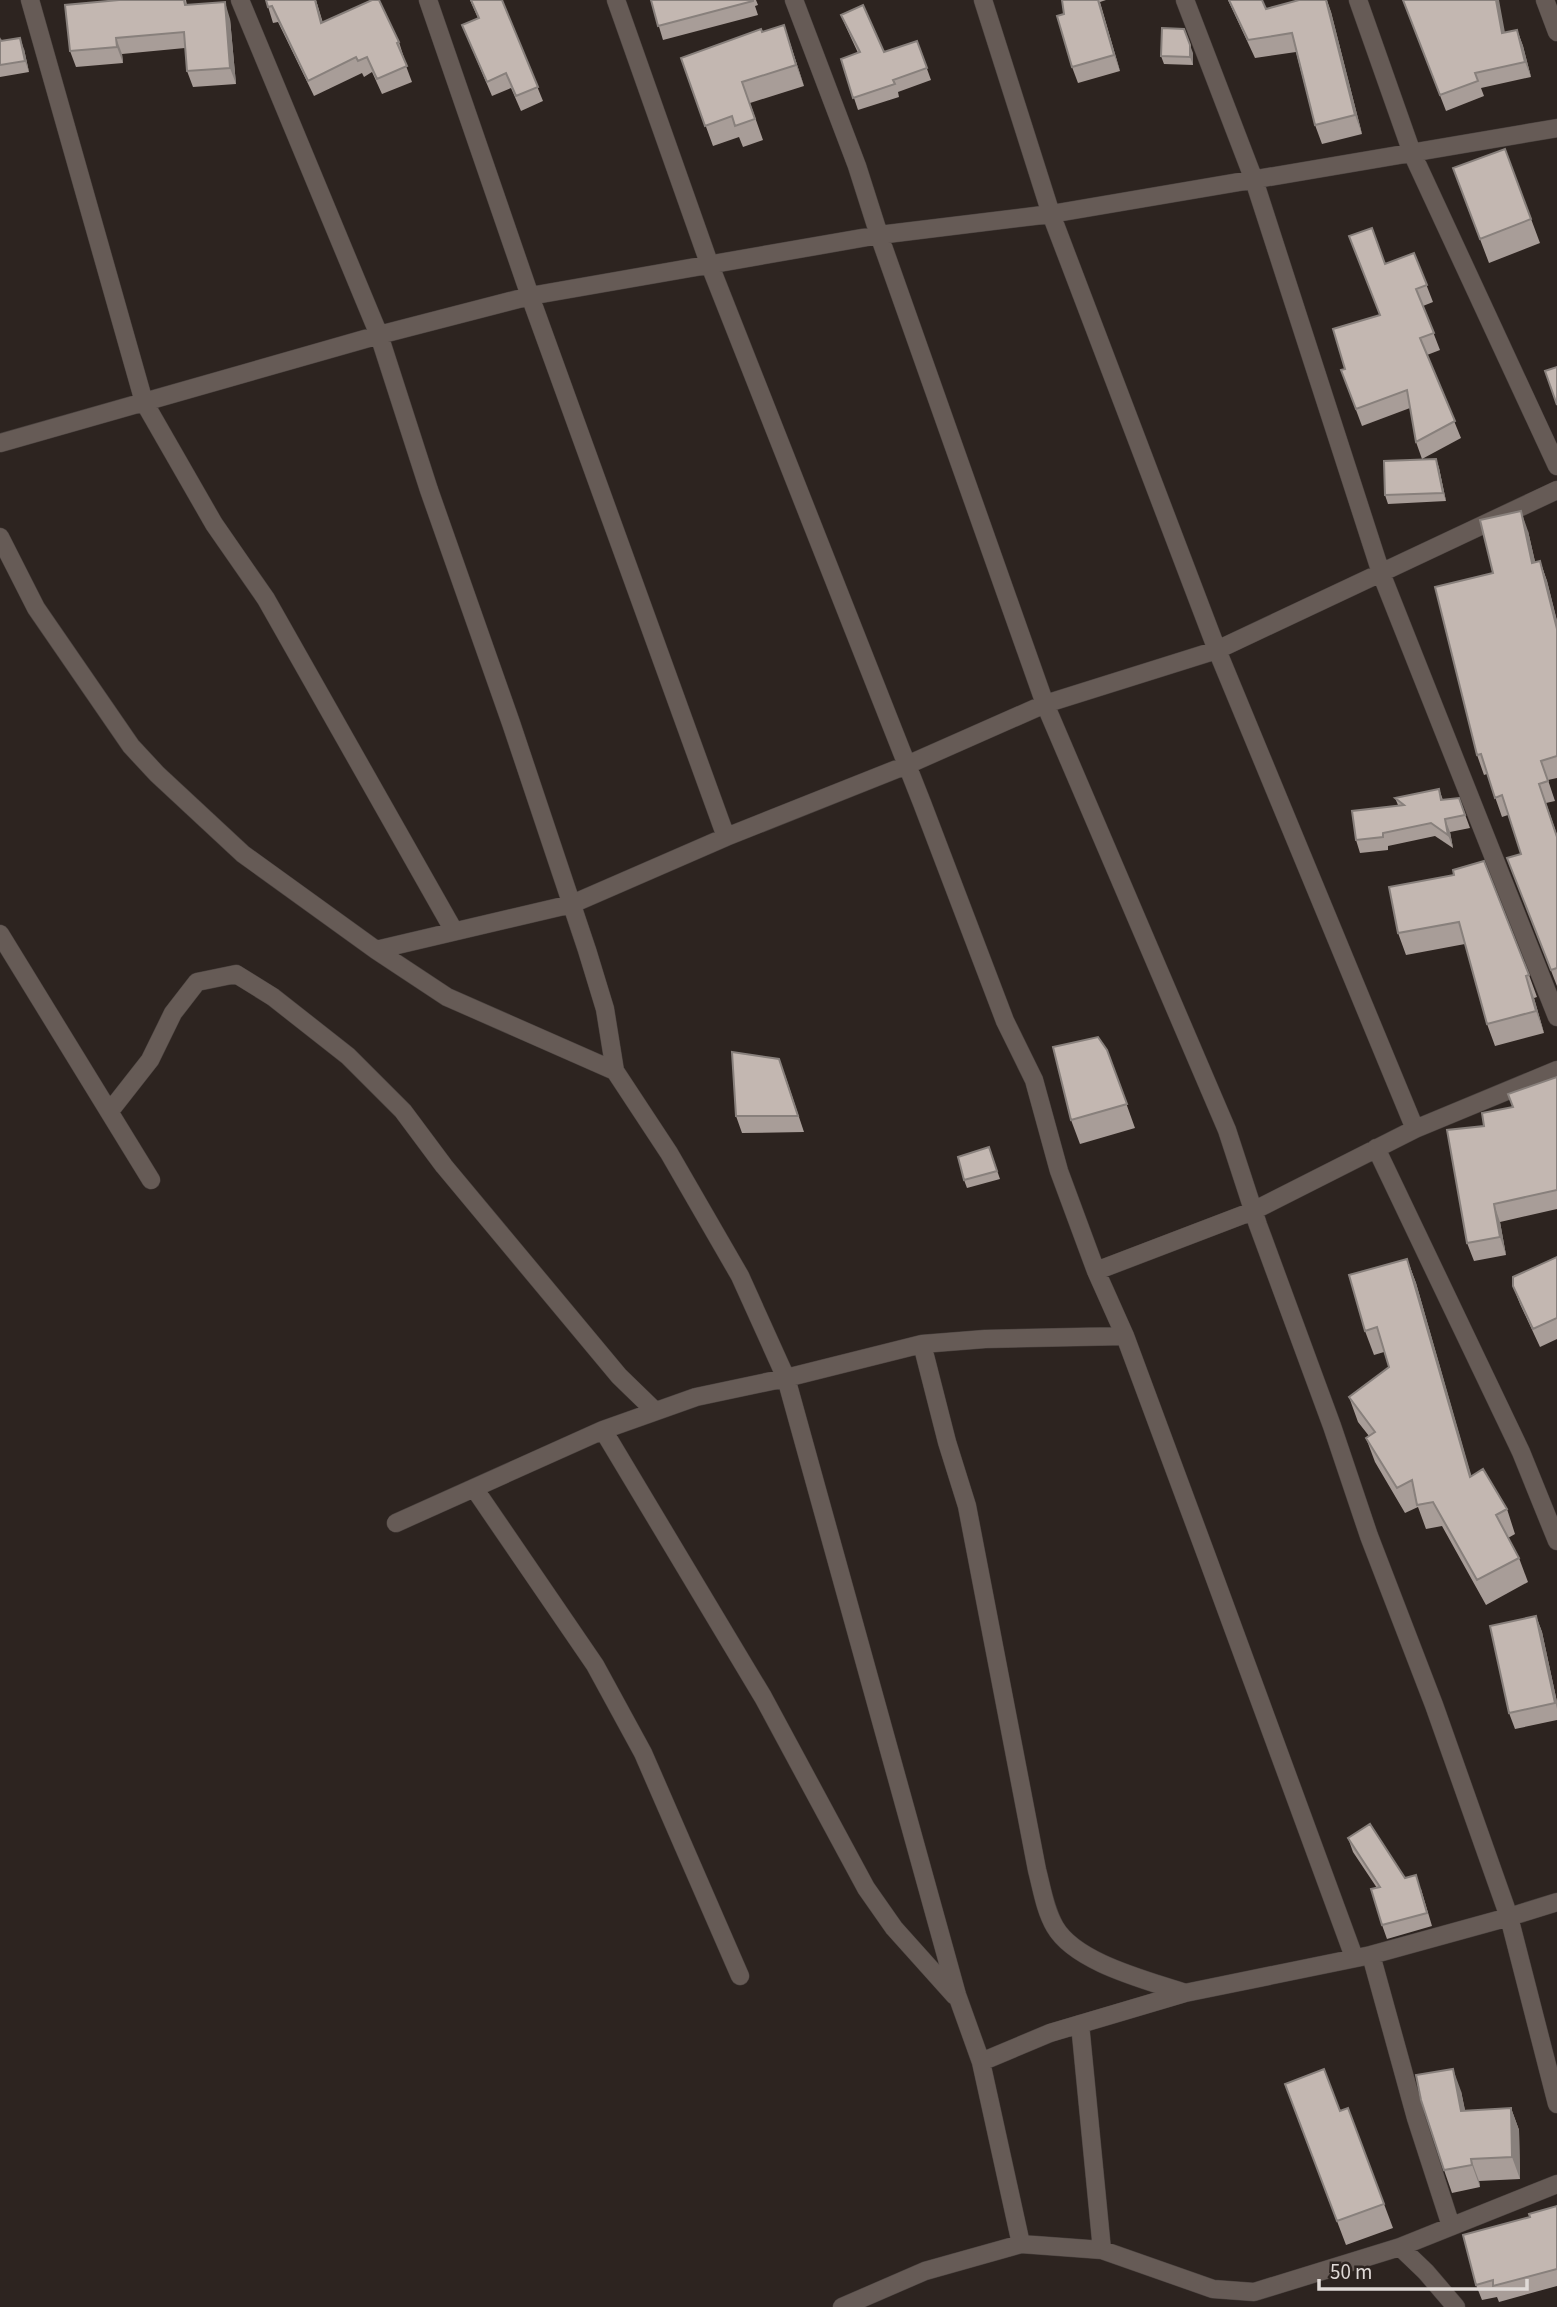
<svg xmlns="http://www.w3.org/2000/svg" width="1557" height="2307" font-family="'Source Sans 3',sans-serif">
	<style>
		.lines { fill: none; stroke-linecap: round; stroke-linejoin: round }
		.street-casing { stroke: #4a423f; stroke-width: 19 }
		.street { stroke: #665b56; stroke-width: 18 }
		.wall { fill: #a89d98 }
		.shaded-wall { fill: #88807c }
		.building { fill: #c3b7b1; stroke: #88807c; stroke-width: 2 }
	</style>
	<rect width="100%" height="100%" fill="#2d2420"/>
	<g class="lines">
		<defs>
			<path id="street" d="M30 0 144 402 214 524 266 599 454 931
				M240 0 379 335 429 490 511 723 587 950 605 1009 615 1071
				M428 0 530 296 726 837
				M616 0 709 263 922 803 1005 1021 1034 1080 1059 1171 1096 1271 1125 1336 1207 1557 1354 1957
				M794 0 857 166 879 235 1045 704 1227 1130 1258 1225 1332 1426 1369 1536 1434 1705 1509 1917 1557 2104
				M983 0 1051 214 1217 650 1415 1129
				M1185 0 1254 180 1381 573 1557 1017
				M1358 0 1412 153 1557 466
				M1545 0 1557 32
				M0 443 379 335 530 296 879 235 1051 214 1557 128
				M0 537 36 608 131 746 157 774 243 854 376 950 447 997 615 1071 669 1153 740 1276 786 1378 922 1344 985 1339 1125 1336
				M0 934 151 1180
				M376 950 572 904 726 837 907 765 1045 704 1217 650 1557 490
				M110 1111 150 1060 173 1013 197 982 236 974 273 997 348 1056 403 1111 444 1166 619 1376 655 1411
				M1376 1148 1521 1452 1557 1541
				M1096 1271 1253 1211 1415 1129 1557 1070
				M922 1344 947 1442 967 1506 1037 1870C1042 1889 1045 1910 1055 1927 1076 1963 1147 1980 1185 1993
				M603 1430 763 1697 866 1888 894 1928 955 1996
				M474 1488 595 1665 643 1753 740 1976
				M396 1523 603 1430 696 1397 786 1378 957 1995 981 2062 1021 2244
				M1371 1955 1416 2118 1451 2226
				M1080 2024 1102 2250
				M981 2062 1050 2033 1185 1993 1371 1955 1509 1917 1557 1902
				M1400 2247 1426 2272 1456 2307
				M842 2307 925 2271 1021 2244 1102 2250 1213 2289 1254 2292 1400 2247 1557 2184"/>
		</defs>
		<use href="#street" class="street-casing"/>
		<use href="#street" class="street"/>
	</g>
	<path class="wall" d="M119 0H186L187 5 230 19 236 84 193 87 187 71 185 48 122 54 123 63 76 67 70 51Z
		M266 0H316L323 23 399 42 404 58H403L412 82 382 94 372 72 364 77 362 73 314 96 278 22 273 23Z
		M470 0H502L543 101 521 111 511 88 492 96 462 25 478 18Z
		M651 0H756L758 5 755 6 758 15 663 40Z
		M1062 0H1106L1100 2 1120 71 1078 83 1072 67Z
		M1228 0H1262L1266 9 1299 0H1327L1331 12 1362 134 1322 144 1315 125 1296 52 1255 58Z
		M1403 0 1505 33 1517 30 1523 46 1531 77 1481 88 1484 96 1446 111Z
		M841 15 884 52 917 41 931 80 898 92 899 97 858 110 841 59 858 53 846 27Z
		M784 25 804 86 750 103 763 140 743 147 739 137 713 146 681 58Z
		M0 37 1 41 24 49 29 72 0 77Z
		M1193 53V65L1164 64 1161 56Z
		M1505 149 1540 243 1489 263 1453 168Z
		M1414 253 1433 302 1423 306 1440 350 1427 355 1461 438 1422 459 1416 442 1410 408 1362 426 1341 370 1345 369 1379 316 1385 264Z
		M1436 459 1439 468 1446 501 1388 504 1385 495Z
		M1528 531 1535 562 1540 561 1547 581 1557 621V778L1548 780 1555 801 1546 803 1557 835V986L1507 858 1521 854 1508 815 1502 817 1487 774 1484 775 1477 755 1493 573Z
		M1439 789 1443 800 1459 798 1470 828 1450 832 1453 848 1435 836 1388 846V850L1360 853 1356 840 1398 805 1395 798Z
		M1454 875 1529 975 1537 997 1534 998 1544 1033 1495 1046 1487 1024 1465 944 1406 955 1398 933Z
		M1107 1050 1135 1128 1080 1144 1071 1120Z
		M785 1075 804 1132 742 1133 736 1116Z
		M1557 1077V1209L1500 1222 1506 1255 1474 1261 1467 1243 1484 1126Z
		M989 1147 1000 1179 967 1188 964 1180Z
		M1557 1257V1339L1540 1347 1520 1304 1513 1286Z
		M1407 1259 1416 1283 1471 1476 1507 1509 1515 1534 1508 1538 1519 1558 1528 1582 1486 1605 1442 1526 1426 1529 1418 1507 1405 1513 1375 1462 1366 1438 1369 1436 1358 1422 1349 1397 1389 1367 1384 1352 1374 1355 1365 1331Z
		M1536 1616 1542 1632 1557 1702V1720L1515 1729 1509 1713Z
		M1348 1838 1421 1889 1432 1926 1387 1939 1382 1925 1377 1888 1353 1852Z
		M1285 2084 1340 2111 1348 2108 1393 2228 1346 2245Z
		M1461 2091 1465 2111 1511 2108 1519 2130 1520 2179 1479 2181 1480 2187 1452 2193 1444 2170Z
		M1557 2206V2286L1499 2302 1497 2297 1482 2300 1476 2285 1530 2217Z"/>
	<path class="shaded-wall" d="M315 0H316L327 39 321 23Z
		M1098 0H1099L1120 71 1114 55Z
		M1326 0 1331 12 1362 134 1355 115Z
		M1496 0H1499L1508 49 1502 33Z
		M225 2 230 19 236 84 230 68Z
		M784 25 791 46 804 86 796 65Z
		M1517 30 1523 46 1531 77 1525 62Z
		M20 38 24 49 29 72 25 61Z
		M116 38 122 54 123 63 117 47Z
		M1190 45 1193 53V65L1190 57Z
		M1436 459 1439 468 1446 501 1443 493Z
		M1521 511 1528 531 1540 583 1532 563Z
		M1540 561 1547 581 1557 621V629Z
		M1445 819 1450 832 1453 848 1448 835Z
		M1526 976 1534 998 1544 1033 1536 1011Z
		M1494 1204 1500 1222 1506 1255 1500 1237Z
		M1407 1259 1416 1283 1479 1502 1470 1477Z
		M1536 1616 1542 1632 1557 1702V1709Z
		M1453 2069 1461 2091 1470 2133 1461 2111Z
		M1511 2108 1519 2130 1520 2179 1512 2157Z
		M1471 2159 1479 2181 1480 2187 1472 2165Z"/>
	<path class="building" d="M119 0H184L185 5 225 2 230 68 187 71 184 32 116 38 117 47 70 51 65 5Z
		M266 0H315L321 23 372 0H379L399 42 397 43 407 66 377 79 367 57 358 61 356 57 308 81 272 6 268 7Z
		M471 0H502L538 87 516 96 506 73 487 82 462 25 479 18Z
		M651 0H753V1L658 26Z
		M1062 0H1098L1114 55 1072 67 1057 16 1064 14Z
		M1229 0H1262L1266 9 1299 0H1326L1355 115 1315 125 1292 33 1248 40Z
		M1403 0H1496L1502 33 1517 30 1525 62 1475 73 1478 81 1440 95Z
		M863 5 884 52 917 41 927 68 893 80 895 84 853 98 841 59 860 52 841 15Z
		M784 25 796 65 742 82 755 119 735 126 732 116 705 126 681 58 761 29 762 32Z
		M1162 28 1184 29 1190 45V57L1161 56Z
		M20 38 25 61 0 65V39L1 41Z
		M1505 149 1531 219 1480 239 1453 168Z
		M1372 228 1385 264 1414 253 1427 285 1416 289 1434 333 1420 338 1455 421 1416 442 1407 390 1356 409 1341 370 1345 369 1333 329 1380 315 1349 236Z
		M1557 367V405L1545 371Z
		M1436 459 1443 493 1385 495 1384 461Z
		M1521 511 1532 563 1540 561 1557 629V756L1541 761 1548 781 1539 784 1557 837V968L1551 970 1507 858 1521 854 1502 795 1495 798 1481 754 1477 755 1435 587 1493 573 1480 520Z
		M1439 789 1441 800 1459 798 1465 815 1445 819 1448 835 1431 823 1383 833V837L1356 840 1352 811 1404 805 1395 798Z
		M1484 861 1529 975 1526 976 1536 1011 1487 1024 1459 922 1398 933 1389 887 1454 875 1453 870Z
		M1098 1037 1107 1050 1127 1104 1071 1120 1053 1047Z
		M732 1052 779 1059 798 1116H736Z
		M1557 1077V1190L1494 1204 1500 1237 1467 1243 1447 1130 1484 1126 1482 1113 1513 1107 1508 1094Z
		M989 1147 997 1171 964 1180 958 1157Z
		M1557 1257V1318L1533 1329 1513 1286V1277Z
		M1407 1259 1470 1477 1483 1469 1507 1509 1496 1515 1519 1558 1477 1580 1433 1502 1417 1505 1412 1480 1397 1488 1366 1438 1375 1432 1349 1397 1389 1367 1377 1327 1365 1331 1349 1275Z
		M1536 1616 1555 1703 1509 1713 1490 1626Z
		M1370 1824 1405 1878 1416 1875 1427 1913 1382 1925 1371 1889 1380 1887 1348 1838Z
		M1324 2069 1340 2111 1348 2108 1384 2204 1337 2221 1285 2084Z
		M1453 2069 1461 2111 1511 2108 1512 2157 1471 2159 1472 2165 1444 2170 1421 2100 1416 2075Z
		M1557 2206V2269L1493 2286V2280L1476 2285 1463 2235 1530 2217 1529 2214Z"/>
	<path d="M1319 2279v10h208v-10" fill="none" stroke="#e0dad7" stroke-width="3.5"/>
	<text x="1330" y="2279" font-size="21" fill="#e0dad7" stroke="#2d2420" stroke-width="5" paint-order="stroke">50 m</text>
</svg>
